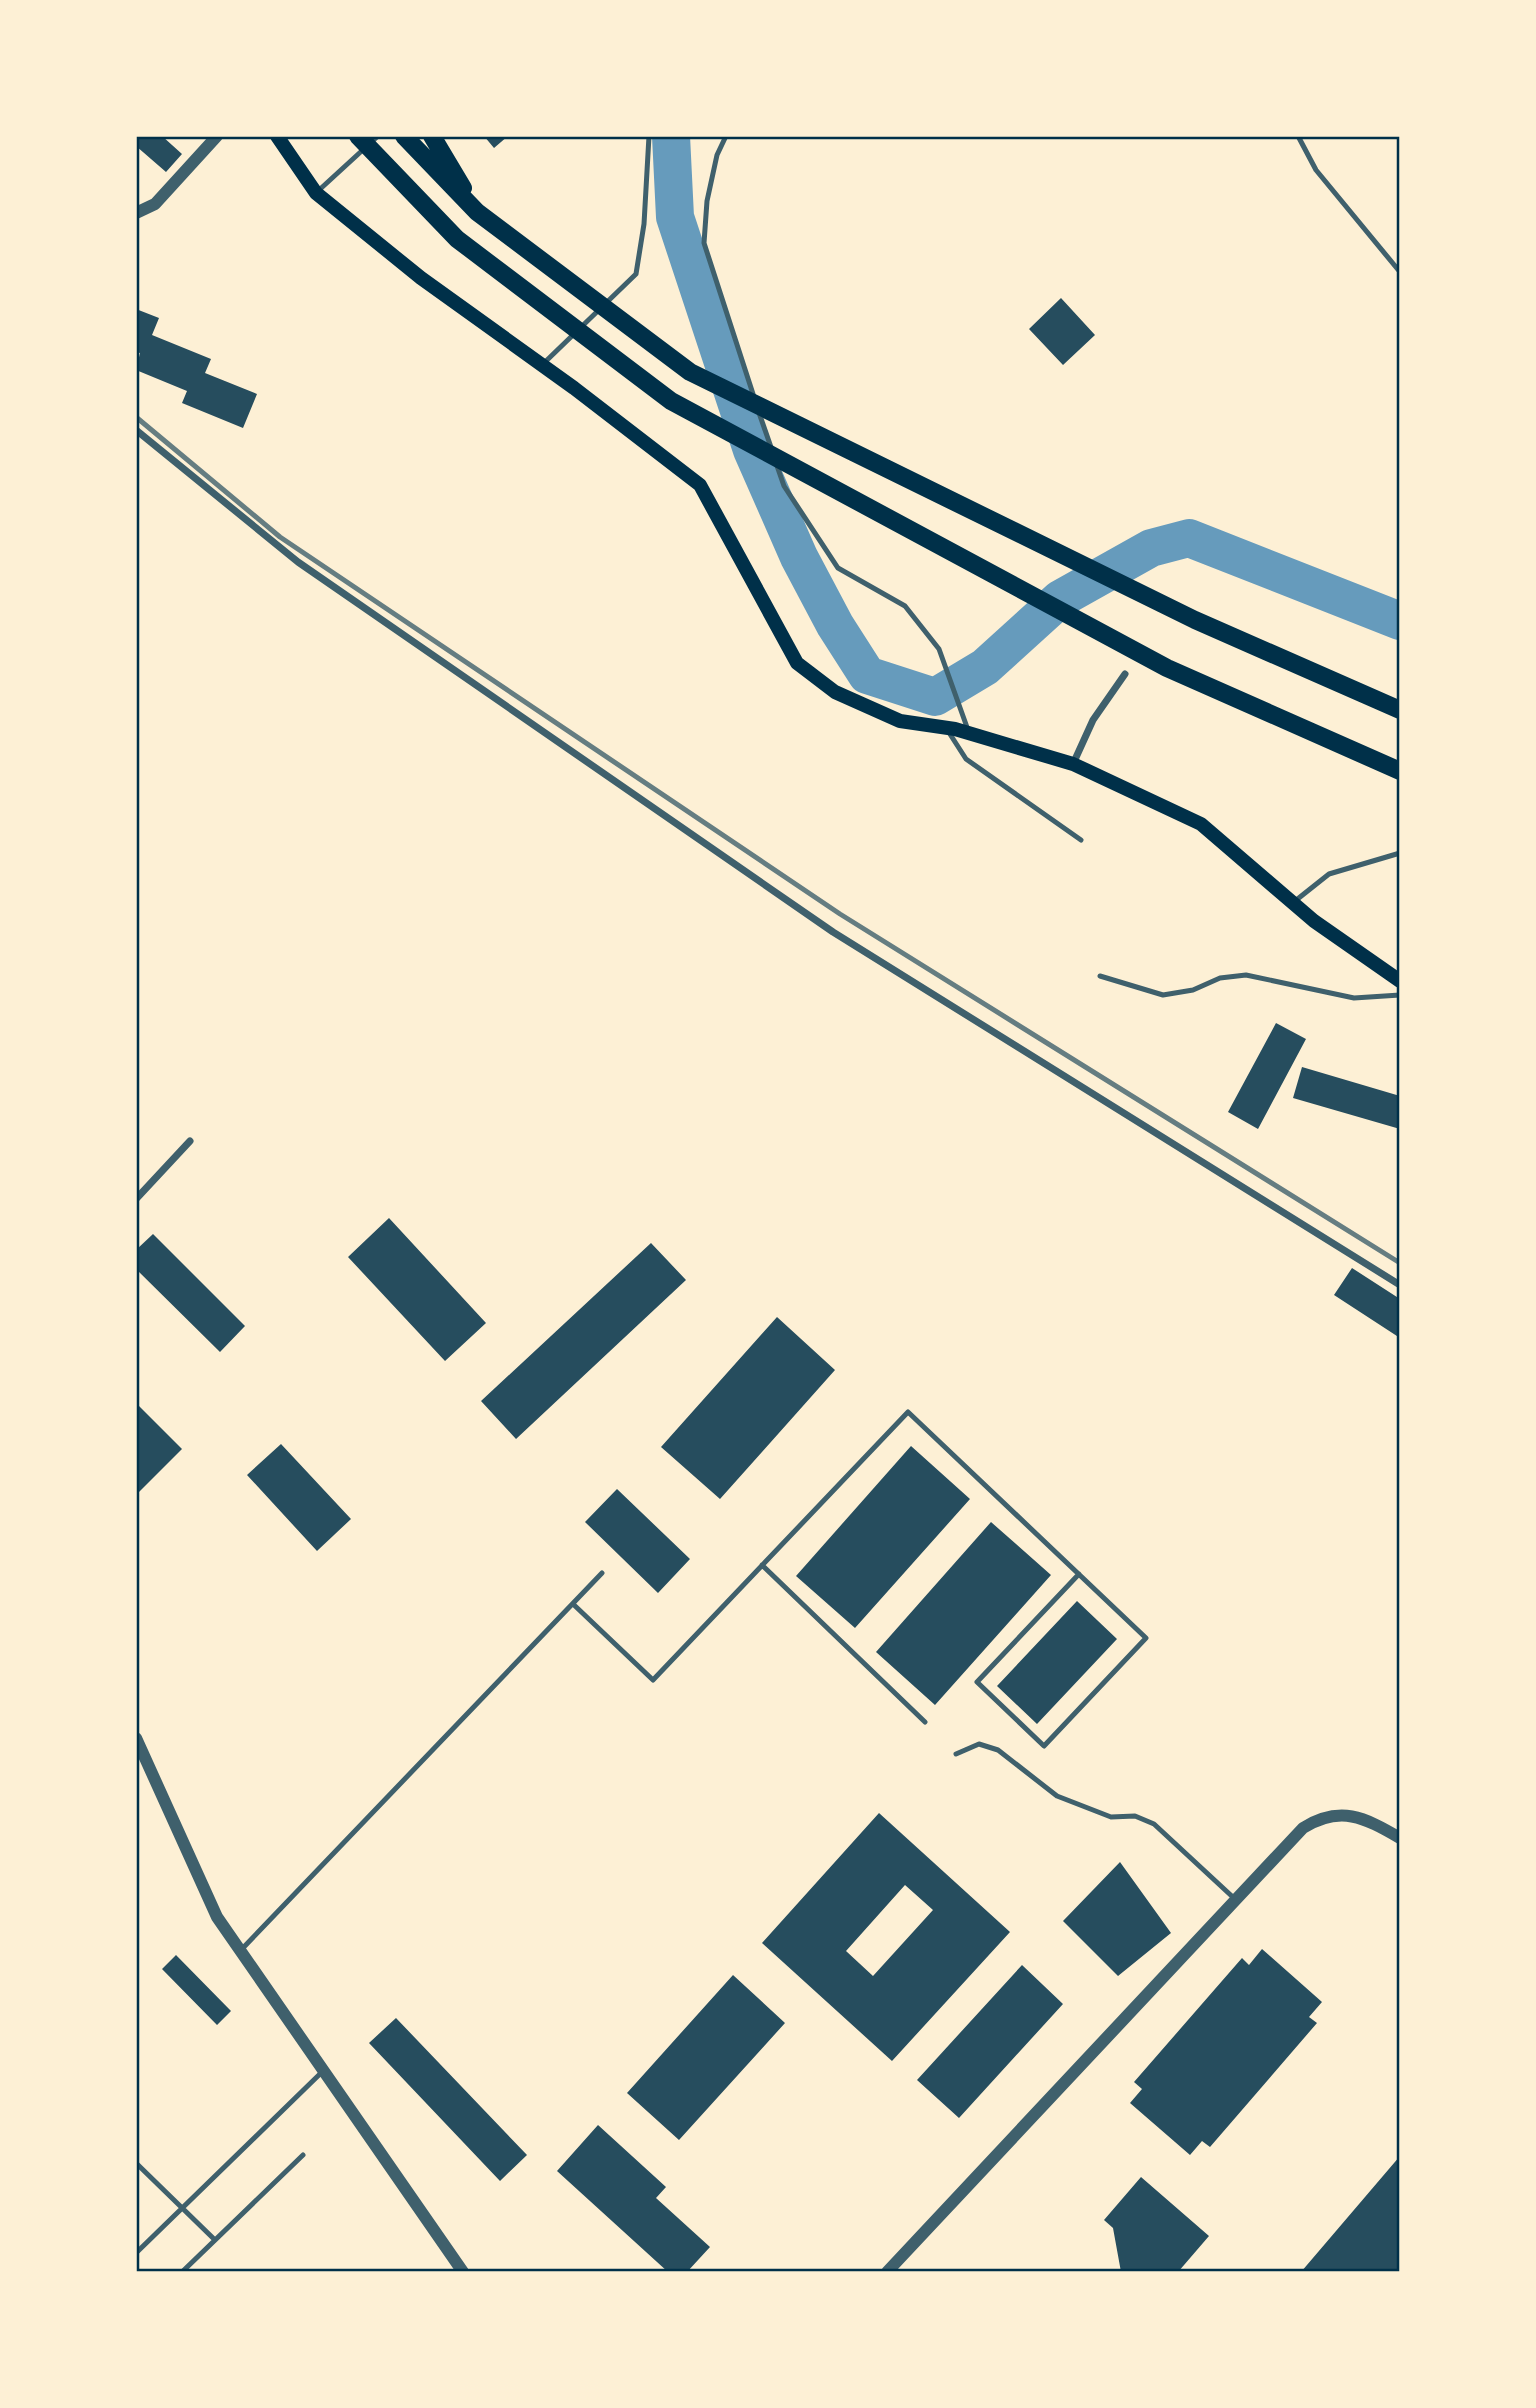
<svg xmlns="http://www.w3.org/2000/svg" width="1536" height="2408" font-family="Ubuntu,sans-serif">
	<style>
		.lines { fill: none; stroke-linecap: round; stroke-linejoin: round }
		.river { stroke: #669bbc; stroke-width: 38 }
		.building { fill: #264d5e; fill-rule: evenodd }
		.service { stroke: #3f606c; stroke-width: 5 }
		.minor { stroke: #3f606c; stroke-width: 7 }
		.tertiary { stroke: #3f606c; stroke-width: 12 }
		.secondary { stroke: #003049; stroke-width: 14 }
		.trunk { stroke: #003049; stroke-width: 18 }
		.rail { stroke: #657d81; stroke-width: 5 }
		.neatline { fill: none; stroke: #003049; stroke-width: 2.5 }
	</style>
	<rect width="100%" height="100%" fill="#fdf0d5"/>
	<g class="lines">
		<path class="river" d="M671 136 675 217 752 450 799 557 835 625 867 675 935 697 985 667 1060 599 1151 548 1189 538 1400 621"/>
	</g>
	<path class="building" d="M136 136H162L182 154 166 172 136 146Z
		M484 136H508L494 148Z
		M1061 298 1095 335 1063 365 1029 329Z
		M136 309 159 318 152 335 211 359 205 373 257 394 243 428 182 403 187 391 136 370 140 353 136 352Z
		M1276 1023 1306 1039 1258 1129 1228 1112Z
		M1302 1067 1400 1096V1129L1293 1098Z
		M389 1218 486 1323 445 1361 348 1257Z
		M153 1234 245 1326 220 1352 136 1269V1250Z
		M651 1243 686 1280 516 1439 481 1401Z
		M1352 1268 1400 1299V1338L1334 1295Z
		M777 1317 835 1370 720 1499 661 1447Z
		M136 1403 182 1449 136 1495Z
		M281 1444 351 1519 317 1551 247 1475Z
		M911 1446 970 1499 855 1628 796 1576Z
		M617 1489 690 1559 658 1593 585 1522Z
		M991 1522 1051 1575 935 1705 876 1652Z
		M1077 1601 1117 1639 1037 1724 997 1686Z
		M879 1813 1010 1932 892 2061 762 1943ZM905 1885 933 1910 873 1976 846 1951Z
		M1120 1862 1171 1933 1118 1976 1063 1921Z
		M1262 1949 1322 2002 1309 2017 1317 2023 1210 2147 1202 2141 1190 2155 1130 2103 1142 2089 1134 2082 1242 1958 1249 1965Z
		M176 1955 231 2011 217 2025 162 1969Z
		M1022 1965 1063 2004 959 2118 917 2080Z
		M733 1975 785 2023 679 2140 627 2093Z
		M396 2018 527 2155 500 2181 369 2043Z
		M598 2125 666 2187 656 2198 710 2247 687 2272H668L557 2171Z
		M1400 2156V2272H1301Z
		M1141 2177 1209 2236 1178 2272H1121L1113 2228 1104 2220Z"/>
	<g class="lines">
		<path class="service" d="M726 136 717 155 707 201 704 243 754 397
			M1298 136 1316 170 1400 272
			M318 191 378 136
			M544 363 636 274 644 224 649 136
			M758 410 772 450
			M776 463 784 486 838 568 905 606 939 649 968 730
			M948 731 966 759 1081 840
			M1295 901 1329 874 1400 853
			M1100 976 1163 995 1193 990 1220 978 1246 975 1354 998 1400 995
			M762 1565 925 1722
			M573 1604 653 1680 908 1412 1146 1638 1044 1746 977 1682 1079 1574
			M956 1754 979 1744 998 1750 1057 1796 1111 1817 1135 1816 1154 1824 1236 1900
			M241 1950 602 1573
			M136 2163 215 2240
			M136 2253 323 2071
			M182 2272 303 2155"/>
		<path class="minor" d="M136 430 298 562 833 932 1400 1285
			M1073 764 1093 720 1125 674
			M136 1199 190 1141"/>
		<path class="tertiary" d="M136 213 155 204 217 136
			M136 1738 217 1917 463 2272
			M887 2272 1303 1828C1340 1805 1364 1817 1400 1838"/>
		<path class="secondary" d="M277 136 316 193 421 278 574 388 700 485 797 663 835 692 900 721 955 729 1073 764 1201 824 1314 921 1400 981"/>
		<path class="trunk" d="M358 136 457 239 671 401 1167 668 1400 771
			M404 136 477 212 690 372 1195 620 1400 710
			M432 136 463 188"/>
		<path class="rail" d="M136 417 280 537 840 914 1400 1263"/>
	</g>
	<rect width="1536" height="2408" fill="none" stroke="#fdf0d5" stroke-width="276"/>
	<rect x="138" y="138" width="1260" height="2132" class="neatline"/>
</svg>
